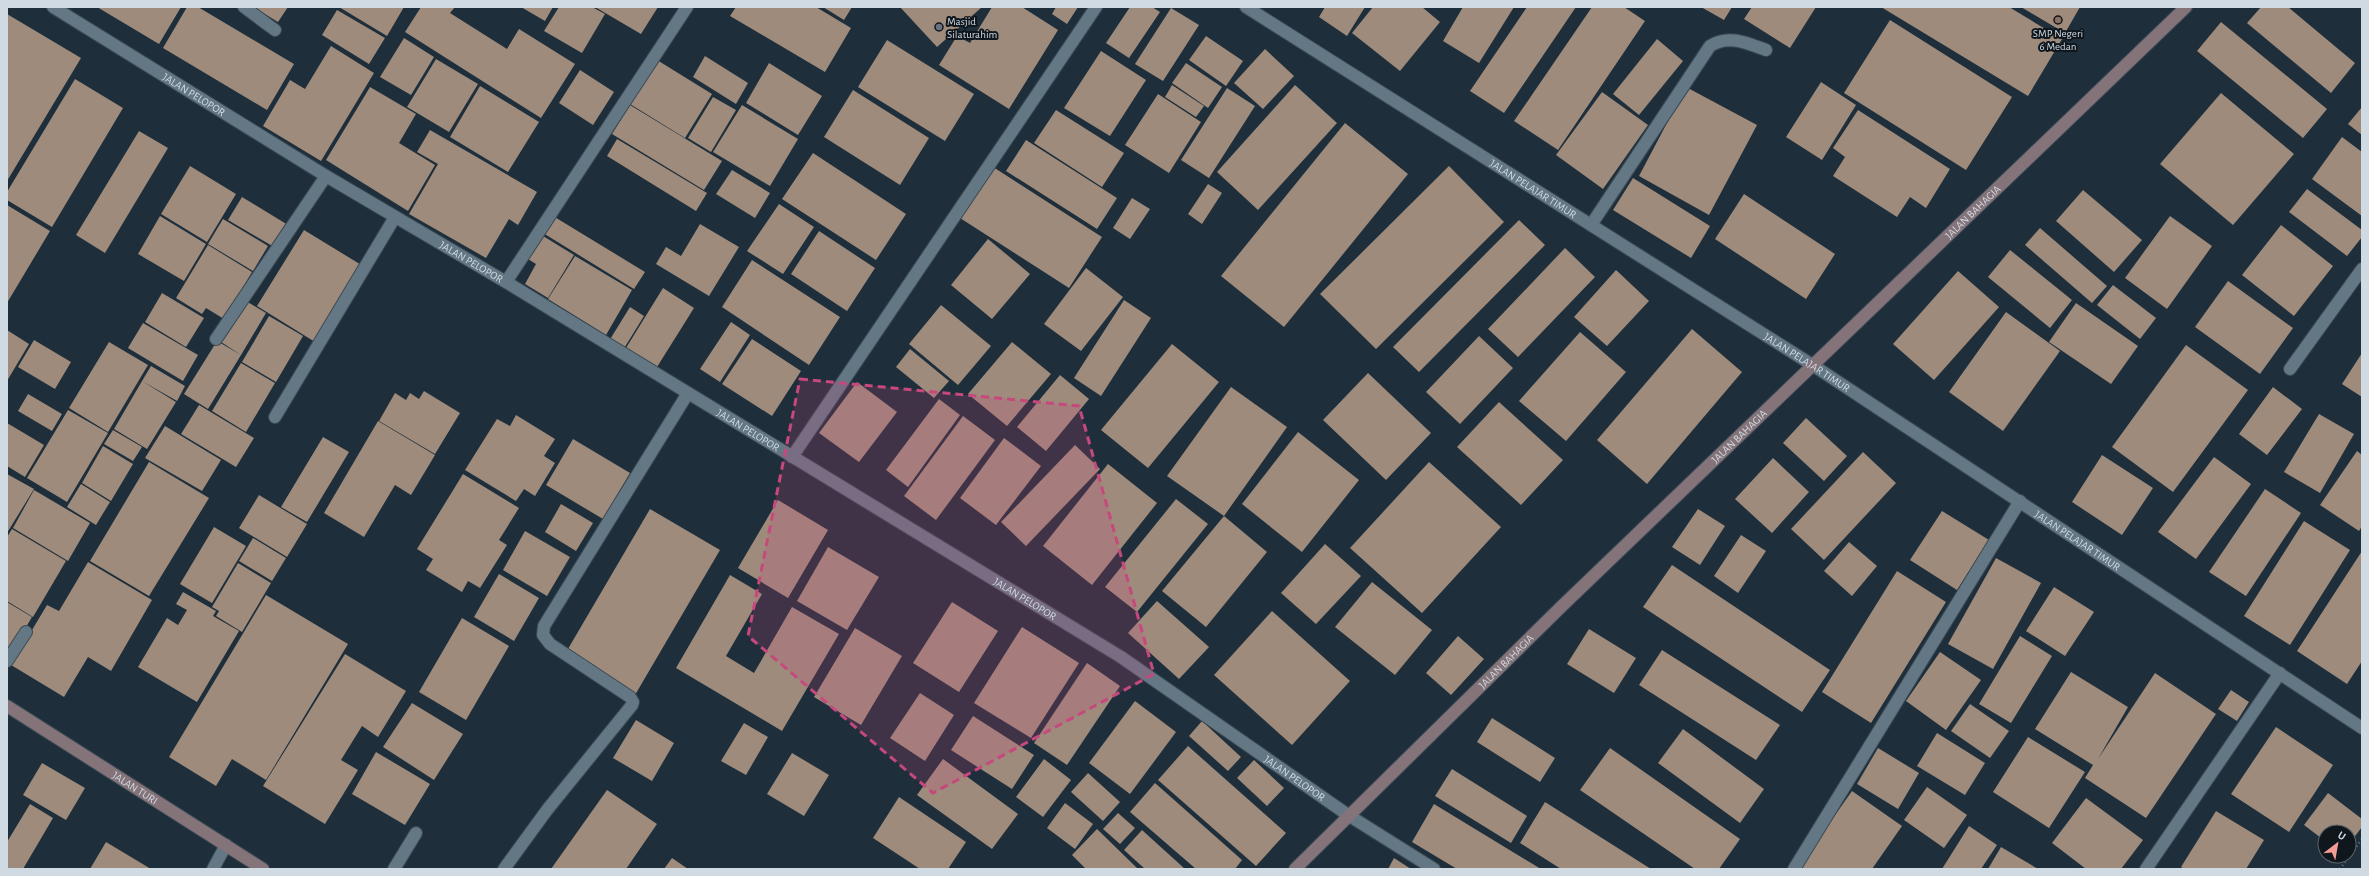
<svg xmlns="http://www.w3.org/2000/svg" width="2369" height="876" font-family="'Alegreya Sans',sans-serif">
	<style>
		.building { fill: #9e8b7c }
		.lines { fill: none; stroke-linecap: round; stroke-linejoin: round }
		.service-casing { stroke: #3b4a54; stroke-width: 14 }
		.minor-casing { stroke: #3b4a54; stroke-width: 14 }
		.tertiary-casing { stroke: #3b4a54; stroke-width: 14 }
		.secondary-casing { stroke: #3b4a54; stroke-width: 14 }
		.path { stroke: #697781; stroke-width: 2.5; stroke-dasharray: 1 3; stroke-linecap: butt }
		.service { stroke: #647785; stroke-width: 12 }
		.minor { stroke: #647785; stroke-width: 12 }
		.tertiary { stroke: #647785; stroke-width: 12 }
		.secondary { stroke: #85737a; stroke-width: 12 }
		.marked { fill: #c6487d; fill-opacity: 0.2; stroke: #c6487d; stroke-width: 3; stroke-dasharray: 8 5; stroke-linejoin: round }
		.education-dot { fill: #8d6e63; stroke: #0f161c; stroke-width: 1.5 }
		.worship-dot { fill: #6b7280; stroke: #0f161c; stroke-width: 1.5 }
		.labels { text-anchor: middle; stroke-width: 4; stroke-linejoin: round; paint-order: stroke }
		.poi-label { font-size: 11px; fill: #d0dae2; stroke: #0f161c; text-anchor: start }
		.street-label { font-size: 11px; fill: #d0dae2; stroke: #0f161c }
	</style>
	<rect width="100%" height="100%" fill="#1e2f3b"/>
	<path class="building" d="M97 7H181L159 44Z
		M187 7H198L294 64 267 110 163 48Z
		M253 7H288L278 22Z
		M339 7H404L387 36Z
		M421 7H455L450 13 507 49 519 29 575 64 541 118 405 32Z
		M521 7H553L545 21Z
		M559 7H592L605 14 582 53 544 31Z
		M595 7H658L641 34Z
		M736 7H816L851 28 825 72 730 16Z
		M823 7H852L844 20Z
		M900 7H982L937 47Z
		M992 7H1022L1058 30 1009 109 939 65 957 36 970 43Z
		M1056 7H1078L1067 24 1052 14Z
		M1130 7H1152L1160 12 1129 58 1106 43Z
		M1325 7H1365L1347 36 1319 17Z
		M1373 7H1422L1440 22 1400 71 1352 33Z
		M1463 7H1514L1479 63 1443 41Z
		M1527 7H1576L1504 113 1470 91Z
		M1592 7H1624L1645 21 1558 150 1514 121Z
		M1701 7H1732L1724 20Z
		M1752 7H1816L1790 48 1744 19Z
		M1881 7H2009L2062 39 2028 96Z
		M2021 7H2080L2065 33Z
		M2261 7H2288L2355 63 2331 93 2247 23Z
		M1171 8 1199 25 1163 81 1135 64Z
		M337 10 385 38 369 64 322 35Z
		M7 14 81 58 7 181Z
		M1890 20 2012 97 1966 170 1844 93Z
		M2221 22 2327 109 2303 138 2197 51Z
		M1206 36 1243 61 1226 86 1189 60Z
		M404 38 434 57 411 95 380 77Z
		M1657 39 1683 61 1639 115 1613 94Z
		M887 40 974 94 945 141 858 87Z
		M331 46 374 73 321 161 263 126 290 80 305 89Z
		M1265 49 1294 76 1263 109 1234 83Z
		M1101 51 1146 80 1110 136 1064 108Z
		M705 56 748 83 736 104 693 77Z
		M436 59 478 84 449 132 407 107Z
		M657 60 712 94 685 138 630 104Z
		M769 63 822 96 798 135 746 103Z
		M1186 63 1222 87 1208 108 1172 83Z
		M580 70 614 92 593 125 559 103Z
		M75 79 123 108 52 227 7 200V192Z
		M1821 82 1856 105 1822 160 1786 137Z
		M1172 85 1204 106 1196 117 1165 97Z
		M1295 85 1337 123 1258 210 1217 172Z
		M480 86 539 122 508 172 450 137Z
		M370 87 416 114 399 143 435 165 408 211 326 160Z
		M1686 87 1757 125 1709 215 1639 176Z
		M1227 88 1255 106 1209 178 1181 160Z
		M853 90 929 138 900 185 824 137Z
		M1602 92 1648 125 1603 189 1556 155Z
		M2221 93 2294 154 2233 225 2160 164Z
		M1158 94 1201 122 1169 173 1125 145Z
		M713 97 736 110 711 152 688 138Z
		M630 105 722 161 704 190 612 134Z
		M742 105 798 139 770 186 713 152Z
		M2362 107V135L2348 124Z
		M1056 110 1124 153 1102 187 1034 143Z
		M1858 110 1950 169 1926 208 1910 197 1897 217 1833 176 1845 157 1833 148Z
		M1345 123 1408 174 1284 327 1221 276Z
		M430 130 537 192 518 225 509 219 486 258 409 214 438 164 417 152Z
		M139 131 168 148 105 253 76 235Z
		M2342 137 2362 152V216L2312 179Z
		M617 139 707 193 696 211 607 156Z
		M1026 140 1117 198 1097 229 1006 171Z
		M813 153 906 214 876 260 782 199Z
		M190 166 236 194 207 242 161 214Z
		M1449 166 1504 222 1376 349 1320 294Z
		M993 167 1102 237 1069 288 960 218Z
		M732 170 770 193 755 218 716 194Z
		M1633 178 1710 226 1691 258 1613 210Z
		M1208 184 1222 193 1202 224 1188 214Z
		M2307 189 2362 230V237L2347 256 2289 212Z
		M2083 190 2142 240 2114 272 2056 221Z
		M1744 194 1835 254 1806 299 1715 239Z
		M242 197 288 225 274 247 228 220Z
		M1132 198 1150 209 1130 239 1113 228Z
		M779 204 814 227 783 274 747 251Z
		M7 205 50 231 7 303Z
		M160 216 206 244 184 281 138 254Z
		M553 216 645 272 634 289 543 233Z
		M2170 216 2212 246 2167 309 2125 278Z
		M223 219 268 246 253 271 208 244Z
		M1519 220 1545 245 1419 372 1393 347Z
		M700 224 739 247 709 296 656 264 666 247 681 256Z
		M2281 225 2333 266 2294 316 2242 275Z
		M2040 228 2107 286 2092 303 2025 245Z
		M304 230 363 266 315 342 257 306Z
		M819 231 875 268 847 311 791 274Z
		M543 236 574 255 548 298 525 284 536 264 528 259Z
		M988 239 1030 274 992 319 951 285Z
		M208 245 252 272 224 319 206 308 202 314 176 298Z
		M1565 248 1595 277 1518 357 1488 329Z
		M2010 250 2072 300 2050 328 1988 277Z
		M575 256 632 290 606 335 548 299Z
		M752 260 840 317 809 365 722 307Z
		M1086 268 1123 297 1081 351 1044 324Z
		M1616 270 1649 301 1607 346 1574 317Z
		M1958 271 1999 307 1934 380 1893 344Z
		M2228 281 2293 328 2260 374 2195 327Z
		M2113 285 2156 318 2140 339 2097 305Z
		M663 288 694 308 657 367 626 348Z
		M162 293 204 318 186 347 145 322Z
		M1124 300 1151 318 1101 396 1074 378Z
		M246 301 266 313 241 355 221 342Z
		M2076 303 2138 346 2111 384 2049 342Z
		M941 305 991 346 958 385 909 344Z
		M630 307 644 316 623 350 609 341Z
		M2006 312 2060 351 2003 431 1949 392Z
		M269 316 303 336 276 382 242 362Z
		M731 322 750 335 720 382 700 369Z
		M143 323 198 355 183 381 128 348Z
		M1692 329 1742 372 1647 484 1597 440Z
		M7 330 29 344 7 381Z
		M1580 332 1626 372 1566 441 1519 401Z
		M1479 336 1513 368 1460 424 1426 392Z
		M752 339 801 371 772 416 722 384Z
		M34 340 71 362 55 389 18 367Z
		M217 341 241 355 208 409 184 394Z
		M109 342 148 365 108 432 69 408Z
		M1012 342 1051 374 1007 426 968 394Z
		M1172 344 1219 382 1148 468 1101 430Z
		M2186 345 2248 390 2173 492 2112 447Z
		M910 349 949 381 934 398 896 367Z
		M2362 353V397L2342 384Z
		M241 363 275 383 246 432 212 411Z
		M151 366 185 386 177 401 142 381Z
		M1368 373 1431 433 1386 480 1323 420Z
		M1060 375 1089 399 1046 451 1017 427Z
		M142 381 176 402 147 449 114 429Z
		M857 382 897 412 859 462 819 433Z
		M1231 387 1287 427 1224 516 1167 476Z
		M2273 387 2302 409 2267 455 2239 434Z
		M424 391 460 413 435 454 379 421 395 393 406 400 410 393 419 399Z
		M28 394 62 414 52 431 18 411Z
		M939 399 960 415 908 487 886 470Z
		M1499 402 1563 460 1521 505 1457 447Z
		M199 405 254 438 236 467 181 434Z
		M68 410 108 433 67 502 27 478Z
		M2319 414 2354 434 2320 493 2284 472Z
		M516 415 555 439 544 456 555 463 535 496 524 489 516 501 465 470 497 419 510 426Z
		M963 416 995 440 936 520 904 496Z
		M1806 418 1847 456 1824 481 1783 443Z
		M378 421 435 455 411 495 395 485 364 537 324 513Z
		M7 423 44 445 25 477 7 466Z
		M165 426 221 460 202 491 145 458Z
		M113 430 142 447 133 461 104 444Z
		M1298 432 1359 480 1302 552 1242 504Z
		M323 437 349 452 307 522 281 507Z
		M1004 438 1041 466 996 525 960 498Z
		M573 439 630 473 603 519 546 485Z
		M1075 445 1100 469 1026 546 1001 522Z
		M103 446 133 464 111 501 82 483Z
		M2357 451 2362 455V526L2359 531 2320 505Z
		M1863 452 1896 483 1824 560 1791 529Z
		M2102 455 2153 488 2122 535 2072 502Z
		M2214 457 2251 484 2196 559 2158 532Z
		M1773 458 1809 492 1772 533 1735 499Z
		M149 462 209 498 149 596 90 561Z
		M1429 462 1501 527 1422 613 1350 548Z
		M1108 464 1157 503 1092 585 1043 546Z
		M7 474 34 489 7 533Z
		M463 474 519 508 499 540 507 545 480 588 468 581 462 592 426 570 433 559 417 549Z
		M81 484 110 502 96 525 67 507Z
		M2265 489 2301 513 2246 596 2209 572Z
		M34 490 90 523 68 561 13 528Z
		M259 495 307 524 287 557 239 528Z
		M1176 499 1208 524 1137 612 1105 587Z
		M778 500 828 530 788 598 738 568Z
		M561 504 593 523 576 551 545 532Z
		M650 509 720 550 635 695 565 654Z
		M1698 509 1725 526 1700 565 1672 547Z
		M1942 511 1989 540 1957 590 1910 560Z
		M1224 516 1267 552 1206 627 1162 591Z
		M2304 521 2350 550 2290 645 2244 616Z
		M214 527 246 546 212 603 180 584Z
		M12 529 66 561 33 617 7 601V537Z
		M525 531 570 557 547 596 503 570Z
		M1741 535 1766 551 1738 593 1714 576Z
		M253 538 286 558 272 581 239 561Z
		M1849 542 1877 566 1852 596 1824 571Z
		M1325 544 1361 576 1316 624 1281 593Z
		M828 547 879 577 847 630 797 601Z
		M2362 551V661L2347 684 2297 651Z
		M1996 558 2041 583 1993 669 1948 644Z
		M88 562 152 600 111 671 88 657 64 697 11 665 47 605 59 611Z
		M238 563 271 583 242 632 216 616 219 611 212 607Z
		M1672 565 1830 670 1802 712 1643 607Z
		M1897 571 1946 602 1871 723 1822 692Z
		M499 574 539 598 514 641 474 617Z
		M730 575 762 594 726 656 754 673 792 607 839 634 782 731 676 668Z
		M1372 582 1432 630 1395 675 1335 627Z
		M2054 587 2094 612 2065 656 2026 631Z
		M183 592 216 611 213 616 239 631 197 702 138 667 167 618 178 625 187 610 176 604Z
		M266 595 348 644 266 780 232 759 216 786 169 757Z
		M1157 601 1209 647 1179 679 1128 633Z
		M7 602 32 617 12 651 7 648Z
		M952 602 998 631 959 692 913 663Z
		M1272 611 1350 681 1292 745 1214 675Z
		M462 618 509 646 466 720 419 692Z
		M1022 627 1079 663 1031 738 974 703Z
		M855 628 902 656 861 725 814 697Z
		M1589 629 1636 658 1614 693 1567 664Z
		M1458 636 1484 659 1451 695 1426 673Z
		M2020 636 2052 656 2011 723 1979 704Z
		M1662 650 1780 725 1756 760 1639 685Z
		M1940 652 1981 680 1946 730 1906 701Z
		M345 654 406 691 378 737 362 726 341 760 358 770 325 824 263 786Z
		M1087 663 1120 686 1067 765 1034 743Z
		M2071 672 2128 707 2098 759 2155 673 2216 714 2146 818 2085 778 2093 765 2035 729Z
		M2231 690 2249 702 2237 721 2218 709Z
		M920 693 954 715 925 761 890 738Z
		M1135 701 1176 732 1130 794 1089 763Z
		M412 703 463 734 434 780 383 747Z
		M1970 704 2009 731 1990 758 1951 731Z
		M973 716 1034 755 1012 789 951 750Z
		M1492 718 1555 758 1540 782 1477 742Z
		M636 720 674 743 652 781 613 758Z
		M1202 721 1241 757 1228 771 1189 736Z
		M744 723 768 737 746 775 721 761Z
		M2276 727 2333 765 2289 832 2231 794Z
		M1683 729 1764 789 1740 823 1658 763Z
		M1937 733 1985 763 1965 795 1917 766Z
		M2028 737 2085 772 2049 828 1993 792Z
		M1188 746 1286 833 1256 866 1158 780Z
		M1610 748 1740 839 1719 869H1695L1580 790Z
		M1878 748 1919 773 1898 809 1857 784Z
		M376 752 430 784 405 825 352 794Z
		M792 753 829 775 804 816 767 794Z
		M943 759 1018 814 992 849 917 795Z
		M1044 759 1071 780 1043 817 1016 797Z
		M1254 760 1284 788 1267 806 1237 778Z
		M42 763 85 788 66 820 23 795Z
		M1452 769 1527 816 1511 843 1435 796Z
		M1088 773 1120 802 1103 821 1071 792Z
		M1155 783 1242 860 1235 869H1196L1130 812Z
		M1927 787 1967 815 1944 848 1904 820Z
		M607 790 657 824 626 869H551Z
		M1852 791 1902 826 1872 869H1797Z
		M2328 793 2362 819V827L2349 844V832H2325V841L2304 825Z
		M899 797 966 842 948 869H920L873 838Z
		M2086 798 2143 840 2121 869H2086L2052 843Z
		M1545 802 1651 869H1561L1520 843Z
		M1065 803 1093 824 1075 849 1047 828Z
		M30 804 53 818 23 869H10L7 867V842Z
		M1434 804 1541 869H1457L1412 842Z
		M2216 811 2264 840 2246 869H2184L2181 867Z
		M1118 813 1135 828 1120 844 1103 829Z
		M1969 826 1997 845 1981 869H1942Z
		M1097 829 1138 869H1086L1072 855Z
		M1142 830 1185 869H1145L1124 850Z
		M106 842 151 869H90Z
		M2001 847 2038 869H1988Z
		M672 858 688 869H664Z
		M1394 858 1411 869H1388Z"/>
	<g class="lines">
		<defs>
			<path id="service" d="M244 7 275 30
				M7 661 26 632
				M213 869 226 845
				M394 869 416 833"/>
			<g id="minor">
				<path id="s1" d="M53 7 326 176 506 282 1121 657 1348 815 1434 869"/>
				<path d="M1591 225 1710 46C1728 34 1747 43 1766 50"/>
				<path d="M506 282 687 7"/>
				<path d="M216 339 326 176"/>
				<path d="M2290 369 2362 269"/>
				<path d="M275 417 395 217"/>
				<path d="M792 457 1096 7"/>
				<path d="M504 869 547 810 632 705 633 702 630 697 550 644 543 635 544 626 688 393"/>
				<path d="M1794 869 2020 501"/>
				<path d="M2146 869 2280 673"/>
			</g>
			<g id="tertiary">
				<path id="s2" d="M1246 7 1814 366 2362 728"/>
			</g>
			<g id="secondary">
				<path id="s3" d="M7 706 263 869"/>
				<path id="s4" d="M1295 869 1562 606 2186 7"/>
			</g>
		</defs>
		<use href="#service" class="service-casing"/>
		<use href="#minor" class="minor-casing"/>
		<use href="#tertiary" class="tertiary-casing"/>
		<use href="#secondary" class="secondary-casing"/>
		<path class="path" d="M2340 869 2362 839"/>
		<use href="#service" class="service"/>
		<use href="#minor" class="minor"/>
		<use href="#tertiary" class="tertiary"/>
		<use href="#secondary" class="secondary"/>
	</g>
	<path class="marked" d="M800 379 1079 406 1154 674 933 793 748 636Z"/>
	<circle class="education-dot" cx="2058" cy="20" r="4"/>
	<circle class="worship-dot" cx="939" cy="27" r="4"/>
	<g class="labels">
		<g class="poi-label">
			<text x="947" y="25">Masjid<tspan x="947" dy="13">Silaturahim</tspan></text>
			<text x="2058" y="37" text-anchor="middle">SMP Negeri<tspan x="2058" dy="13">6 Medan</tspan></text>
		</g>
		<g class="street-label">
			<text dy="4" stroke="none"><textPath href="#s1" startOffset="166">JALAN PELOPOR</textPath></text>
			<text dy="4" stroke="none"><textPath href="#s2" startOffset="340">JALAN PELAJAR TIMUR</textPath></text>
			<text dy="4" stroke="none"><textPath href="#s4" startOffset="944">JALAN BAHAGIA</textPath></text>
			<text dy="4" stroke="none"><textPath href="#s1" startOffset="490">JALAN PELOPOR</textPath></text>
			<text dy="4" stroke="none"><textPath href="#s2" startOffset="664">JALAN PELAJAR TIMUR</textPath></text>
			<text dy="4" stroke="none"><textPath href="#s1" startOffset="814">JALAN PELOPOR</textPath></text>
			<text dy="4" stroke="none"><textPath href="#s4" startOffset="620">JALAN BAHAGIA</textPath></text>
			<text dy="4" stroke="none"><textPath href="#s2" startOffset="988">JALAN PELAJAR TIMUR</textPath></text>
			<text dy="4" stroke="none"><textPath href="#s1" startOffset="1138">JALAN PELOPOR</textPath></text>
			<text dy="4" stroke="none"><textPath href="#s4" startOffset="296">JALAN BAHAGIA</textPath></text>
			<text dy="4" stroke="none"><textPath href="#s1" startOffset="1462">JALAN PELOPOR</textPath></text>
			<text dy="4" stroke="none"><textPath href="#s3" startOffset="152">JALAN TURI</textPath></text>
		</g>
	</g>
	<rect width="2369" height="876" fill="none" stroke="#d0dae2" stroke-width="16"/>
	<g transform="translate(2337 844) rotate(31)"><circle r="19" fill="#0f161c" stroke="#5c646b"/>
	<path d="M0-3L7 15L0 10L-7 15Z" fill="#f59c96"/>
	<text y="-6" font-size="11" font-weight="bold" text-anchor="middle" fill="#d0dae2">U</text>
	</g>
</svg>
